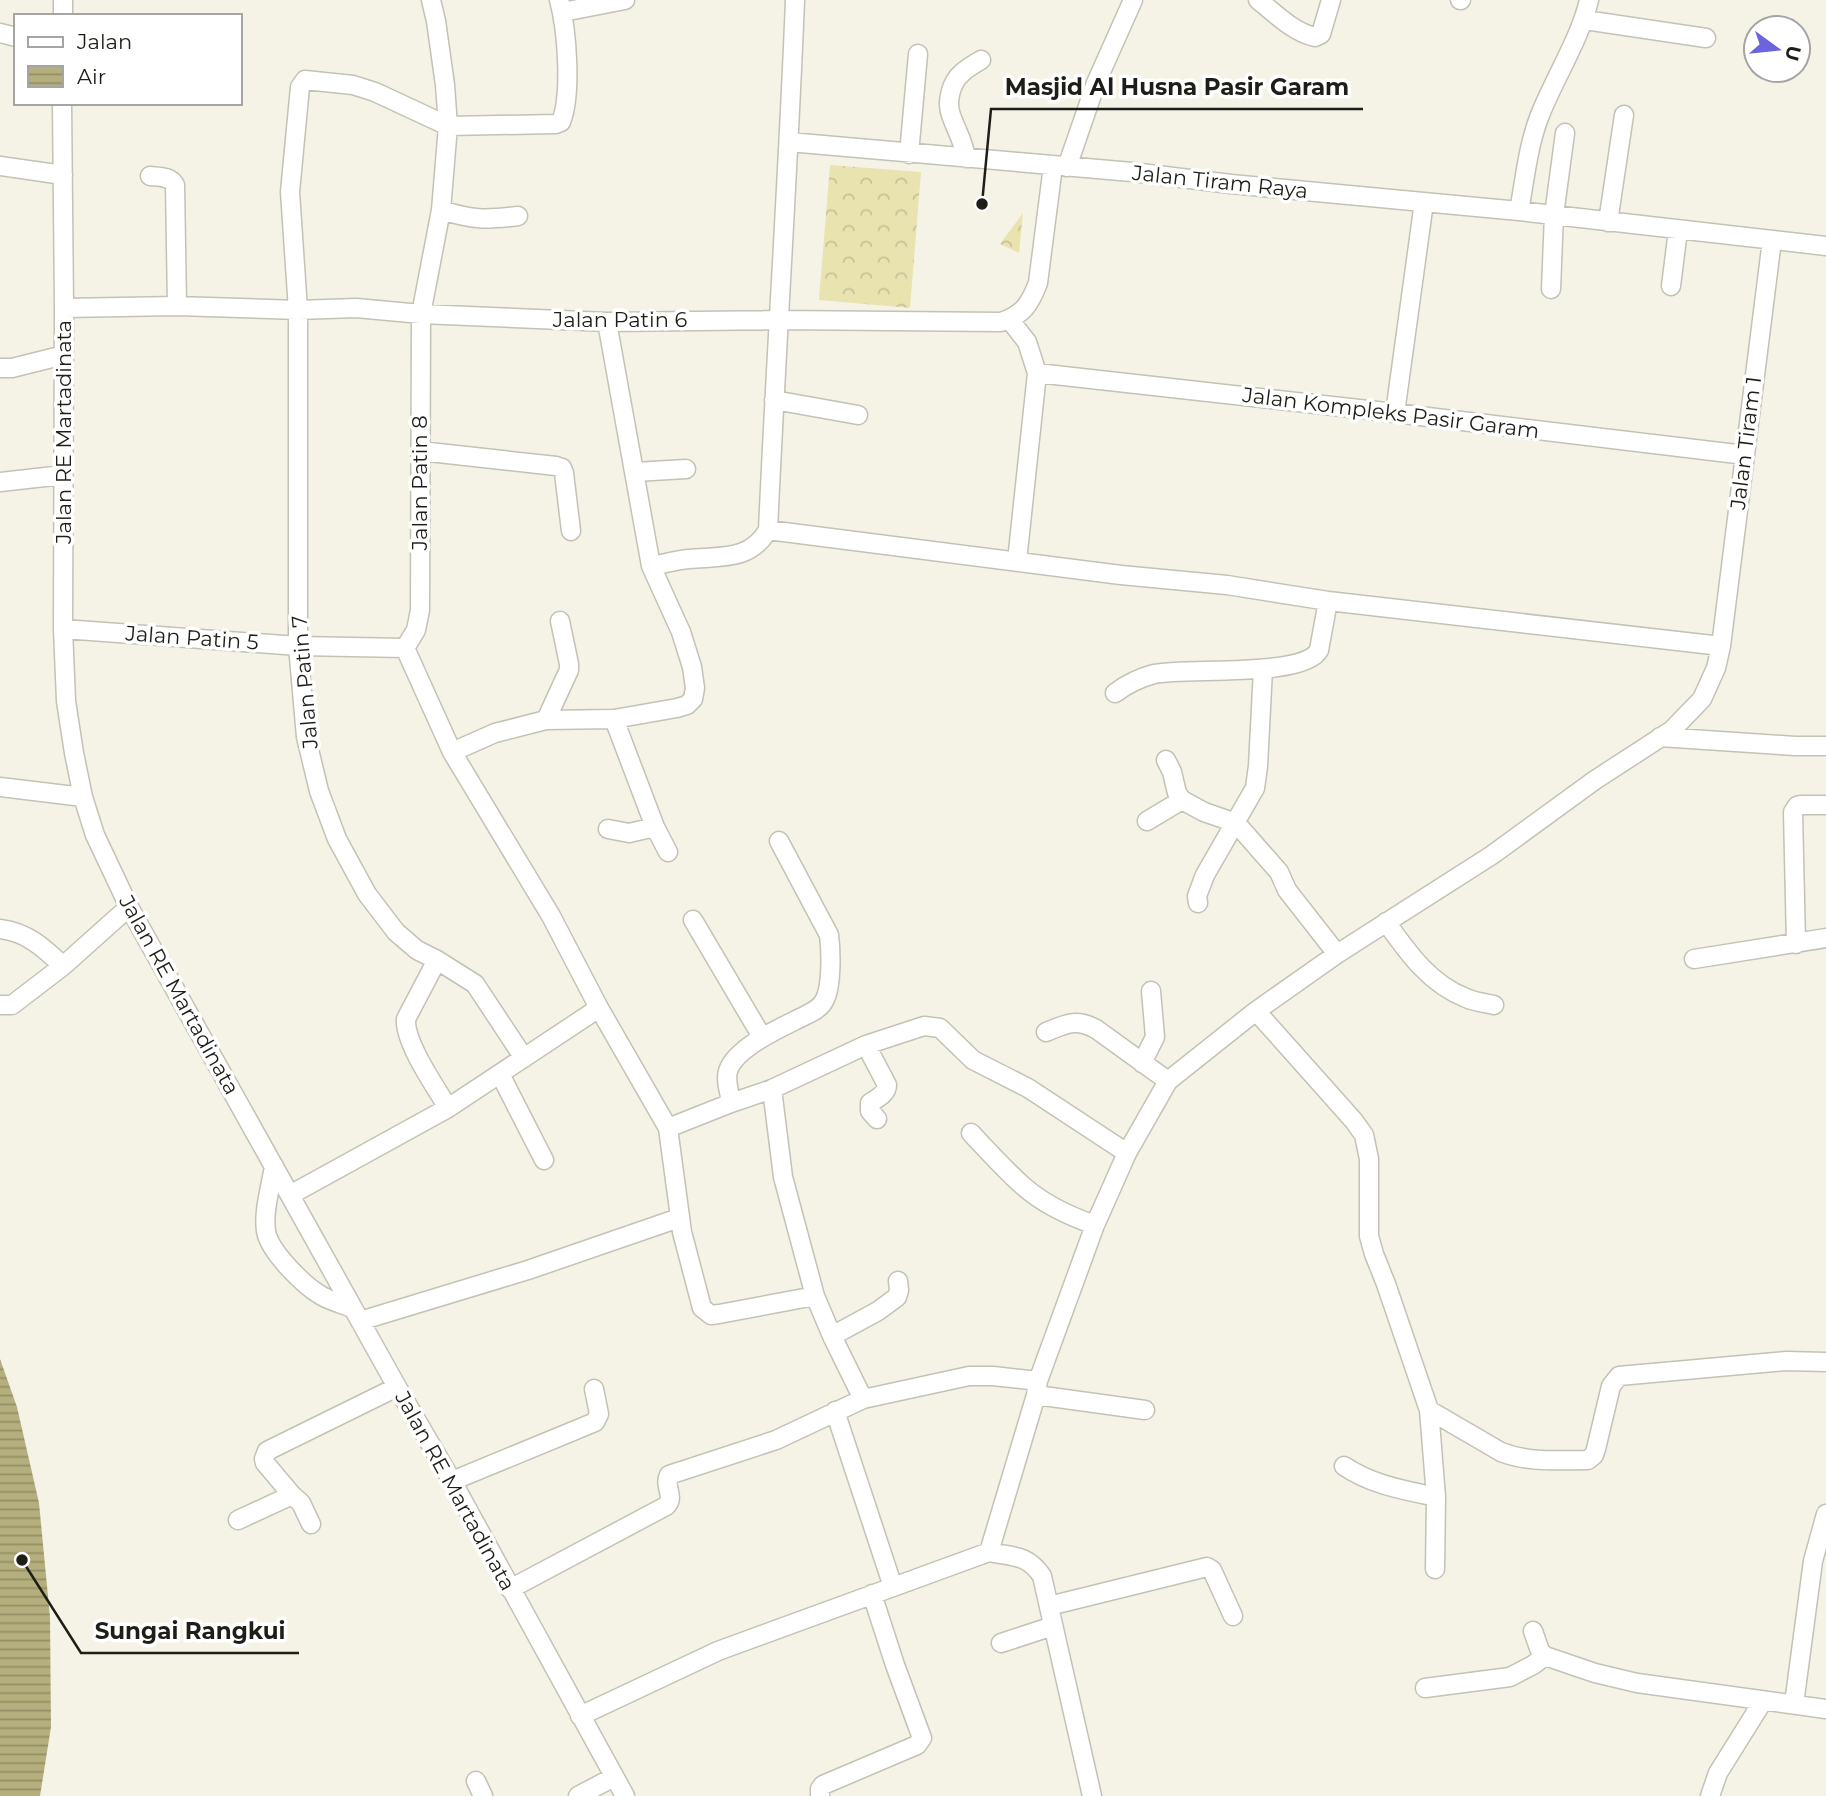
<svg xmlns="http://www.w3.org/2000/svg" width="1826" height="1796" font-family="Montserrat,sans-serif">
	<style>
		.forest { fill: url(#forest-crowns) }
		.water { fill: url(#water-rules) }
		.lines { fill: none; stroke-linecap: round; stroke-linejoin: round }
		.minor-casing { stroke: #c3c2b5; stroke-width: 21 }
		.minor { stroke: #fff; stroke-width: 18 }
		.labels { text-anchor: middle; stroke-width: 7; stroke-linejoin: round; paint-order: stroke }
		.street-label { font-size: 21px; fill: #1e1e19; stroke: #fff }
		.leader { fill: none; stroke: #1e1e19; stroke-width: 2.5 }
		.callout-dot { fill: #1e1e19; stroke: #fff; stroke-width: 2.5 }
		.callout-label { font-size: 23px; text-anchor: middle; font-weight: bold; fill: #1e1e19; stroke: #fff; stroke-width: 7; stroke-linejoin: round; paint-order: stroke }
	</style>
	<defs>
		<pattern id="forest-crowns" width="20" height="18" patternUnits="userSpaceOnUse" patternTransform="scale(1.75)"><rect width="20" height="18" fill="#e9e3b0"/><path d="M2 6a3 3 0 1 1 6 0M12 15a3 3 0 1 1 6 0" fill="none" stroke="#c7c297"/></pattern>
		<pattern id="water-rules" width="6" height="5" patternUnits="userSpaceOnUse" patternTransform="scale(1.75)"><rect width="6" height="5" fill="#b5af7d"/><path d="M0 2.5h6" fill="none" stroke="#938e66"/></pattern>
	</defs>
	<rect width="100%" height="100%" fill="#f5f3e6"/>
	<path class="forest" d="M830 165 921 172 910 308 819 300Z
		M1023 213 1019 253 1000 244Z"/>
	<path class="water" d="M0 1359 17 1407 39 1503 50 1617 51 1727 40 1796H0Z"/>
	<g class="lines">
		<defs>
			<path id="minor" d="M1258 0C1276 14 1293 32 1315 37L1321 34 1331 0
				M1460 0H1461
				M563 12 625 0
				M63 16V0
				M1585 20 1706 38
				M0 33 16 37
				M62 103 64 308 63 629 66 701 74 753 83 797 95 835 129 907 397 1387 452 1481 625 1796
				M789 142 1132 172 1231 184 1519 211 1826 246
				M909 154 918 54
				M966 158C964 142 956 130 951 115 946 102 951 82 962 73 967 68 974 64 981 60
				M0 166 63 175
				M1067 167 1096 83 1133 0
				M150 176C159 177 170 176 175 185L177 306
				M441 210C473 220 485 220 518 216
				M1519 211C1525 179 1528 145 1540 115 1555 77 1580 39 1589 0
				M1608 222 1624 115
				M1671 286 1678 230
				M1551 289 1554 215 1565 133
				M64 308 177 306 298 310 356 308 421 314 607 322 779 320 1001 322C1023 315 1030 304 1038 283L1053 166
				M1009 319 1027 342 1037 373 1017 561
				M0 368H12L64 355
				M1037 373 1395 413 1745 455
				M774 400 858 415
				M1395 413 1424 202
				M420 451 556 466 562 468 564 473 571 531
				M635 472 686 469
				M0 482 63 475
				M768 530 1121 575 1227 585 1328 601 1721 646
				M651 566C663 564 676 560 689 559 721 556 750 561 768 530 776 353 788 177 795 0
				M63 629 298 646 405 648
				M405 648 452 752 551 916 599 1008 668 1128 682 1232 702 1308 711 1315 719 1314 815 1296 832 1336 863 1399
				M405 648 416 630 420 610 421 314 441 210 448 126 445 85 436 21 431 0
				M1115 693C1127 684 1139 678 1154 674 1185 667 1305 678 1319 650L1328 601
				M614 719 655 827 668 852
				M546 720 569 670V664L560 621
				M1660 737 1795 746H1826
				M452 752 495 733 546 720 614 719 677 708 687 705 693 699 695 688 692 667 681 632 651 566 607 322
				M1166 760 1172 772 1177 793 1182 800 1204 812 1236 823 1279 872 1287 890 1337 954
				M0 787 83 797
				M1147 821 1182 800
				M608 829 629 833 655 827
				M1198 903 1197 896 1205 875 1255 788 1258 766 1263 669
				M693 920 762 1037
				M1386 922C1408 953 1430 984 1466 998 1475 1002 1485 1003 1494 1005
				M0 929C27 932 44 948 63 966
				M1796 944 1793 812 1797 806 1800 805H1826
				M1694 959 1826 938
				M437 960 406 1019C404 1042 435 1086 448 1108
				M0 1005H12L63 966 129 907
				M1256 1011 1354 1121 1364 1135 1369 1159V1236L1374 1254 1386 1284 1429 1410 1436 1497 1435 1569
				M1046 1032C1066 1024 1076 1018 1096 1029L1168 1081
				M866 1045 887 1085C887 1094 877 1098 870 1103V1111L877 1119
				M524 1058 475 984 437 960 417 950 396 932 367 894 337 839 319 791 306 737 298 646V310L290 192 300 87 305 80 353 85 375 92 448 126 556 124 561 122C572 94 567 29 559 0
				M1142 1063 1155 1037 1151 991
				M500 1074 544 1160
				M772 1089 783 1177 815 1296
				M731 1103C730 1093 725 1081 728 1071 735 1048 780 1028 800 1018 810 1013 821 1009 825 999 832 985 831 950 829 935L779 841
				M668 1128 731 1103 772 1089 866 1045 924 1026 940 1028 973 1060 1028 1088 1127 1153
				M971 1133C987 1150 1004 1169 1022 1185 1043 1204 1069 1216 1095 1225
				M274 1166C271 1186 263 1211 266 1231 269 1251 304 1286 322 1296 331 1301 342 1304 352 1308
				M290 1195 448 1108 599 1008
				M360 1321 528 1270 679 1218
				M832 1336 878 1311 897 1297 899 1290 898 1281
				M1036 1395 1145 1410
				M1429 1410 1501 1452C1529 1463 1559 1460 1588 1460L1594 1455 1596 1449 1611 1386 1619 1376 1786 1361 1826 1362
				M835 1411 893 1587
				M1344 1466C1372 1485 1404 1490 1436 1497
				M452 1481 595 1422 599 1414 594 1389
				M238 1520 292 1495
				M311 1524 301 1503 292 1495 265 1463 264 1459 267 1451 397 1387
				M989 1552 1036 1395 1038 1381 1095 1225 1127 1153 1168 1081 1256 1011 1337 954 1492 855 1595 780 1672 730 1702 699 1716 668 1721 646 1772 240
				M510 1589 666 1506C676 1497 663 1486 669 1475L776 1440 863 1399 969 1376H993L1038 1381
				M1049 1606 1207 1567 1212 1570 1233 1616
				M1533 1631 1540 1651 1545 1656 1595 1673 1637 1683 1826 1709
				M1001 1643 1053 1626
				M1425 1688 1510 1677 1533 1665 1545 1656
				M1794 1704 1813 1561 1826 1514
				M580 1716 718 1651 989 1552C1013 1557 1027 1554 1042 1576L1092 1796
				M476 1781 483 1796
				M578 1796 614 1777
				M820 1796V1789L823 1785 917 1745 922 1738 895 1665 872 1594
				M1710 1796 1718 1773 1763 1701"/>
		</defs>
		<use href="#minor" class="minor-casing"/>
		<use href="#minor" class="minor"/>
	</g>
	<g class="labels">
		<g class="street-label">
			<text transform="translate(1220 182) rotate(6)" y="7">Jalan Tiram Raya</text>
			<text x="620" y="327">Jalan Patin 6</text>
			<text transform="translate(1391 413) rotate(7)" y="7">Jalan Kompleks Pasir Garam</text>
			<text transform="translate(64 432) rotate(-90)" y="7">Jalan RE Martadinata</text>
			<text transform="translate(1746 443) rotate(-83)" y="7">Jalan Tiram 1</text>
			<text transform="translate(420 483) rotate(-90)" y="7">Jalan Patin 8</text>
			<text transform="translate(192 638) rotate(4)" y="7">Jalan Patin 5</text>
			<text transform="translate(305 682) rotate(-95)" y="7">Jalan Patin 7</text>
			<text transform="translate(179 995) rotate(61)" y="7">Jalan RE Martadinata</text>
			<text transform="translate(455 1491) rotate(61)" y="7">Jalan RE Martadinata</text>
		</g>
	</g>
	<path class="leader" d="M982 204L991 109H1363M22 1560L81 1653H299"/>
	<g class="callout-dot">
		<circle cx="982" cy="204" r="7"/>
		<circle cx="22" cy="1560" r="7"/>
	</g>
	<g class="callout-label">
		<text x="1177" y="95">Masjid Al Husna Pasir Garam</text>
		<text x="190" y="1639">Sungai Rangkui</text>
	</g>
	<rect x="14" y="14" width="228" height="91" fill="#ffffff" stroke="#a5a5a3" stroke-width="2"/>
	<rect x="28" y="37" width="35" height="10" fill="#ffffff" stroke="#a5a5a3" stroke-width="2"/>
	<text x="77" y="49" font-size="21" fill="#1e1e19">Jalan</text>
	<rect x="28" y="66" width="35" height="21" fill="url(#water-rules)" stroke="#a5a5a3" stroke-width="2"/>
	<text x="77" y="84" font-size="21" fill="#1e1e19">Air</text>
	<g transform="translate(1777 49) rotate(105)"><circle r="33" fill="#ffffff" stroke="#a5a5a3" stroke-width="2"/>
	<path d="M0-5L12 26L0 18L-12 26Z" fill="#6c64de"/>
	<text y="-10" font-size="19" font-weight="bold" text-anchor="middle" fill="#1e1e19">U</text>
	</g>
</svg>
